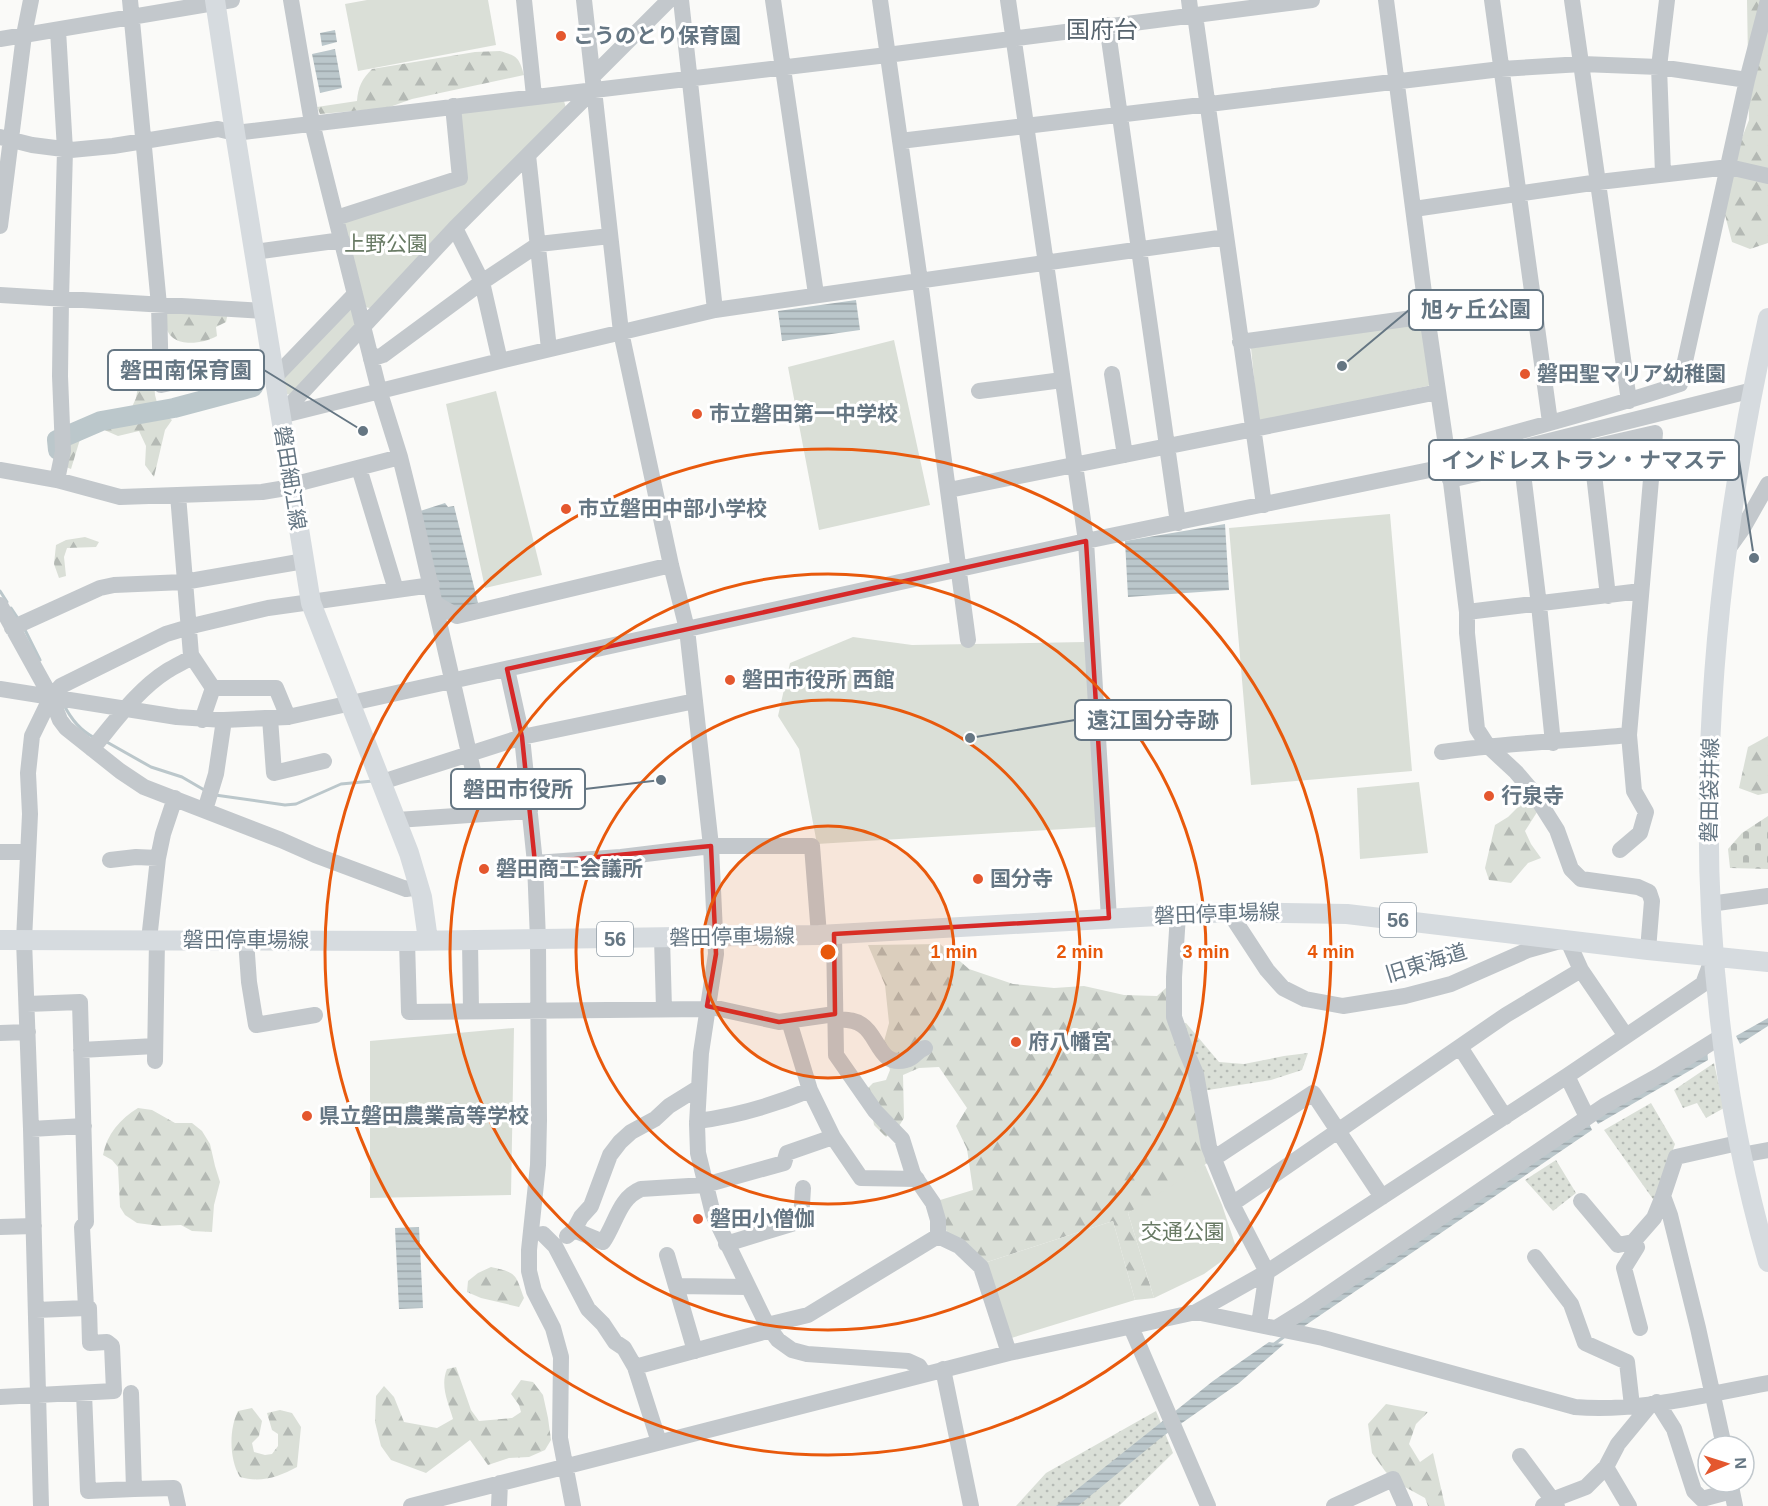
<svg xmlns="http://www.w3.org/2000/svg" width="1768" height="1506" font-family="Arial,'Noto Sans JP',sans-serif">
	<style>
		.grass { fill: url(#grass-dots) }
		.forest { fill: url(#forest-firs) }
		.cemetery { fill: url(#cemetery-stones) }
		.park { fill: #dadfd7 }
		.water { fill: url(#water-rules) }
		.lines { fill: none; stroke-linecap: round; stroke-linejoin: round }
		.stream { stroke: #bbc7cb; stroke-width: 3 }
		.river { stroke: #bbc7cb; stroke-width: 20 }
		.minor { stroke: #c3c8cc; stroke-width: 16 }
		.major { stroke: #d6dbdf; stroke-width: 20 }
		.marked { fill: none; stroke: #d62828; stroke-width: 4.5; stroke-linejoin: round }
		.ring { fill: none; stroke: #e8590c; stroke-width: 3 }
		.poi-dot { fill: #e4572e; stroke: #fff; stroke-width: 2 }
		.labels { text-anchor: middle; stroke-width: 6; stroke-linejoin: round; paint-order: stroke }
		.shield { fill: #fff; stroke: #939fa8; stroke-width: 1.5 }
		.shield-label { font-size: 20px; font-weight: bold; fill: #657683 }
		.poi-label { font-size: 21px; font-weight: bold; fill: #657683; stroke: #fff; text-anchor: start }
		.park-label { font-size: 21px; fill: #687a64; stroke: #fff }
		.street-label { font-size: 21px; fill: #657683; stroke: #fff }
		.quarter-label { font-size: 24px; fill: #57646e; stroke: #fff }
		.centre { fill: #e8590c; stroke: #fff; stroke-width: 3 }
		.ring-label { font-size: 18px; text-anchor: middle; font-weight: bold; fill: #e8590c; stroke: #fff; stroke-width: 6; stroke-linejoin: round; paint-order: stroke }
		.leader { fill: none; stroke: #657683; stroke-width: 2 }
		.callout-dot { fill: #657683; stroke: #fff; stroke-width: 2 }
		.callout { fill: #fff; stroke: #657683; stroke-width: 2 }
		.callout-label { font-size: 22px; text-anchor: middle; font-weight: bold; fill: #657683 }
	</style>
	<defs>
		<pattern id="grass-dots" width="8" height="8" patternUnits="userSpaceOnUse" patternTransform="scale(1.5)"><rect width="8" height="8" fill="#dadfd7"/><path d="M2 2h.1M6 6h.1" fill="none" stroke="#b4b9b4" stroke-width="1.8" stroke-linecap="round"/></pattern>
		<pattern id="forest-firs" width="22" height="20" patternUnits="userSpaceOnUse" patternTransform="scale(1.5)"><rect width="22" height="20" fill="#dadfd7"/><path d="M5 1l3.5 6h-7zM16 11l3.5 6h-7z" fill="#b4b9b4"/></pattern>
		<pattern id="cemetery-stones" width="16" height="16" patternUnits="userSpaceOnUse" patternTransform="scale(1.5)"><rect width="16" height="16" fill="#dadfd7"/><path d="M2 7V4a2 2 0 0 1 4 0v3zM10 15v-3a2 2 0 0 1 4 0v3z" fill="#b4b9b4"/></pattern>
		<pattern id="water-rules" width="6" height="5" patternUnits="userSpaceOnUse" patternTransform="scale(1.5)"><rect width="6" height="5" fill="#bbc7cb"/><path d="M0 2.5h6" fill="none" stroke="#9ca6aa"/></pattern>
	</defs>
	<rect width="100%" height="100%" fill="#fafaf8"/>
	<path class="grass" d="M1186 1023 1219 1062 1244 1064 1284 1056 1308 1053 1302 1070 1271 1080 1202 1091 1178 1024Z
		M1714 1063 1724 1108 1706 1118 1697 1103 1683 1108 1674 1090Z
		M1651 1103 1675 1144 1655 1202 1604 1130Z
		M1556 1160 1576 1193 1553 1211 1525 1180Z
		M1156 1411 1173 1453 1119 1506H1016L1046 1473Z"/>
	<path class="forest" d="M1747 0H1768V243L1750 249 1732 242 1724 211 1736 153 1749 120Z
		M500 51C517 56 519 57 524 75L412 99 387 108 320 114 317 107 357 101C358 87 362 79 372 69L475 52Z
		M166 309 228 312 226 322 216 327 217 336C200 345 169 349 165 323 165 319 166 313 166 309Z
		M142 364 153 366 155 395 159 410 172 420 165 430 154 477 145 465 146 446 139 431 118 436 102 429 81 436 71 469 61 465 57 440 80 430 105 415 128 416 136 398Z
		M85 537 99 542 96 547 67 548 64 557 66 576 59 578 54 564 56 545 66 540Z
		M1768 736V793L1758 795 1739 788 1748 747Z
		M1516 783 1539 809 1525 831 1531 844 1541 858 1528 863 1511 883 1489 880 1485 868 1495 825 1508 817 1518 807Z
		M940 944 969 969 1013 984 1054 988 1084 986 1124 995 1157 996 1176 979 1177 1016 1212 1156C1194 1182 1156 1200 1128 1213L1154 1298 1135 1300 1113 1221 984 1263 956 1244 927 1204 973 1190 967 1149 956 1126 967 1108 939 1067 919 1068 903 1075 904 1118 899 1126 886 1137 874 1125 868 1088 873 1083 886 1080 890 1070 883 1045 889 1023 885 985 868 945Z
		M138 1108 152 1110 175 1123H192L202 1131 210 1144 215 1166 220 1182 214 1205 212 1232 192 1231 181 1225 160 1226 137 1223 125 1215 120 1207 118 1167 112 1160 103 1155C107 1134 120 1119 138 1108Z
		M491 1267C517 1273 515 1273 524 1298L519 1307 481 1298 467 1292 468 1281 478 1273Z
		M456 1367 471 1410 479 1421 512 1418 521 1412 519 1405 511 1394 521 1380 533 1382 543 1395 548 1418 551 1440 545 1450 529 1457 509 1458 488 1465 470 1440 426 1473 391 1460 381 1446 375 1422 376 1396 384 1386 394 1397 404 1422 437 1428 453 1419C448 1402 440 1386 447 1369Z
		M1386 1404 1428 1412 1416 1424 1409 1444 1420 1462 1433 1453 1445 1506H1428L1425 1498 1394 1481 1385 1471 1372 1453 1368 1424Z
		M252 1408 262 1421 259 1436 252 1443 254 1452 265 1455 272 1454 278 1446V1434L272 1430 267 1413 280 1410 292 1413 301 1427 297 1467C279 1477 260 1483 240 1477 229 1459 229 1429 238 1411Z"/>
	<path class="cemetery" d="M1768 816V869L1730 868 1728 849 1742 833Z"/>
	<path class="park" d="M367 0H488L496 45 358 71 345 4Z
		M564 101 566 108 374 309 365 307 343 225 346 218 457 181 459 110Z
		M352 305 359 325 294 396 287 394 283 375Z
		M1420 321 1432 385 1261 422 1258 419 1251 348Z
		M894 340 930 505 819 530 788 367Z
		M496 391 542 575 485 588 446 404Z
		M1390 514 1412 771 1251 785 1229 528Z
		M853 637 912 645 1085 642 1097 827 817 844 799 749 778 716 790 663Z
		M1419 782 1428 853 1360 859 1357 788Z
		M514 1028 511 1195 370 1198V1041Z
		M1205 1165 1222 1205 1237 1250 1204 1274 1154 1298 1128 1213Z
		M1113 1221 1135 1300 1008 1339 984 1263Z"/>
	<path class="water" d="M335 30 337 42 322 46 320 33Z
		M335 49 342 88 320 93 312 54Z
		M856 300 860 330 782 341 778 311Z
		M445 503 448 507 454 506 480 611 441 606 414 513Z
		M1225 524 1229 590 1128 597 1125 541Z
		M1768 1018V1026L1740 1044 1736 1036Z
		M1707 1049 1708 1060 1598 1124 1592 1114Z
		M1588 1121 1592 1130 1303 1327 1291 1324Z
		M419 1227 423 1308 399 1309 395 1228Z
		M1269 1342 1284 1344 1239 1383 1162 1437 1078 1506H1056L1213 1381Z"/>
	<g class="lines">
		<path class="stream" d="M0 591 7 602
			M11 608 19 620
			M24 628 40 660
			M64 705C71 719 80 730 93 737
			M105 741 151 767 182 777 206 791
			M215 795 285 805 296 804 341 784 373 781
			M1273 1345 1285 1336"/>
		<path class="river" d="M58 450 57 440 101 421 174 408 253 387"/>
		<path class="minor" d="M130 0 159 305 161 385 220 372
			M291 0 312 123 379 390 400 457 414 513 483 814
			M524 0 534 96
			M584 0 621 332 671 565 687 629 711 846 716 954 701 1053 697 1124 698 1153 713 1214 767 1325 778 1340 792 1350 807 1354 908 1361 919 1366 924 1374
			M681 0 715 310
			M773 0 816 294
			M880 0 920 281 968 640
			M1008 0 1086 541 1109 918
			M1189 0 1191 16
			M1386 0 1427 316 1449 466 1467 612V633L1477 729 1488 746 1516 772 1533 792 1557 830 1571 869 1581 879 1638 887 1649 892 1652 901 1648 950
			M1492 0 1550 422
			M1572 0 1629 401
			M1195 15 1264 505
			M1107 25 1178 523
			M0 39 232 0
			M593 76 669 0
			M0 137 32 145 71 150 113 146 218 129 235 133 887 55 1312 0
			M900 141 1501 69 1582 64 1659 67 1747 80
			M528 155 549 349
			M1663 174 1659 67 1667 0
			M1414 209 1599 182 1729 167 1768 176
			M336 218 460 178 453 106
			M0 226 24 35 31 0
			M455 228 482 282 500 361
			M254 252 342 240
			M0 295 263 311
			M1240 342 1427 316
			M371 359 383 355 482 282 539 244 610 236
			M1112 374 1125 455
			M274 378 355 294
			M979 391 1062 380
			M280 416 500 361 715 310 1226 237
			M280 416 455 228 594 89
			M1591 448 1608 596
			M1447 452C1525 429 1603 410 1680 384L1747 80 1768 0
			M1522 465 1539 605 1553 743
			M359 468 396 590
			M0 470 57 480 120 497 262 492 292 487
			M57 480 63 451 60 376 61 300 65 150 58 30
			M292 485 400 457
			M949 490 1438 392
			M178 495 191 655 213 688 202 720
			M1728 549 1743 528 1768 484
			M436 604 457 616 671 565
			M0 605 51 697 60 720 66 728 120 771 144 787 281 840 315 855 406 889 419 887
			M1467 612 1641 591
			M12 628 100 588 114 585 184 582 304 561
			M507 669 522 737 535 863 538 940 539 1120 538 1165 529 1250V1271L534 1291 553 1328 561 1357 560 1438 573 1506
			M213 688H276L288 717
			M0 689 177 717 224 720 288 717 1086 541 1449 466 1753 390
			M270 718 274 773 324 761
			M92 749C115 722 137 690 167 671 175 666 184 662 192 657
			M1442 752C1504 743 1567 741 1629 735L1655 433 1450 480
			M382 782 522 737 695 701
			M205 810 216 774 224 720
			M397 820 530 811
			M1620 850 1640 833 1646 812 1634 791 1629 735
			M0 852H28
			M110 860 136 857 158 858
			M535 863 621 857 711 846H812L819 935
			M1710 904 1768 896
			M1229 912 1267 970 1283 988 1305 999 1343 1006 1405 996 1451 984 1528 950 1567 939 1581 970 1626 1036
			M1178 915 1174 977V1017L1186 1051 1196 1074 1209 1147 1232 1204 1267 1272 1259 1324
			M662 938 664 1009
			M149 940 158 858 163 834 175 798
			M246 940 249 982 256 1025 315 1015
			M470 940 471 1011
			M407 941 409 1012 707 1009
			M27 1004 80 1002 86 1222 82 1227 86 1308 36 1310
			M707 1006 779 1022 835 1014
			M835 1019C845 1020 854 1019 862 1025 879 1036 879 1067 906 1060 915 1058 917 1050 925 1048
			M789 1021 810 1090 833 1137 861 1178 917 1179
			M0 1033 28 1032
			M1460 1047 1505 1117
			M81 1050 155 1046
			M155 1061 157 940
			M1567 1076 1587 1117
			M697 1121C736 1116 774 1105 810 1090
			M31 1129 84 1126
			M1741 1155 1768 1150
			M1213 1159 1313 1093 1382 1197
			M1581 1201 1618 1245 1633 1242
			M1232 1204 1506 1015 1581 970
			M0 1227 34 1226
			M574 1230 603 1242C616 1223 619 1198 641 1189L705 1185 784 1163 787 1153 833 1137
			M543 1234 555 1246 588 1309 603 1324 615 1342 624 1348 635 1367 659 1442
			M567 1236 574 1230 581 1217 591 1206 610 1155 620 1142 631 1132 655 1119 669 1106 698 1088
			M938 1236 959 1246 981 1267 1009 1353
			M726 1244 801 1221 803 1188
			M667 1255 695 1351
			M1535 1257 1571 1304 1585 1343 1627 1362 1632 1406
			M676 1286 747 1287
			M1196 1312 1323 1338 1575 1407C1636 1413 1707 1394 1768 1383
			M767 1325 808 1315 938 1236V1220L933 1203 913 1174 902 1139 875 1111 836 1055 834 934
			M1131 1327 1208 1506
			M1276 1328 1305 1310 1604 1106 1658 1076 1722 1036
			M1640 1328 1624 1268 1637 1247 1633 1242 1654 1218 1663 1196
			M635 1367 771 1330
			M943 1369 971 1506
			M84 1393 88 1491 134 1489 131 1393
			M0 1397 114 1391 112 1346 107 1342 90 1343 89 1308H86
			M1657 1402 1674 1429 1694 1491 1702 1499 1732 1491
			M1724 1446 1698 1328 1670 1215 1663 1196 1676 1157 1738 1143
			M1520 1456 1557 1506
			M1606 1467 1629 1506
			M1730 1482 1735 1506
			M134 1489 174 1488 178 1506
			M41 1506 31 1129 24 940 30 814 28 773 32 736 51 697 61 686 166 634 196 625 268 608 432 585
			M411 1506 1009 1353 1196 1312 1267 1272 1567 1076 1703 984 1713 957
			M499 1506 500 1483
			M1334 1506 1393 1479 1405 1506
			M1543 1506 1552 1500 1586 1487 1606 1467 1618 1444 1651 1404"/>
		<path class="major" d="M215 0 235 133 311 603 409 853 422 897 428 940
			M1768 318C1699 628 1679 954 1768 1262
			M0 940 407 941 819 935 1229 912 1347 914 1648 950 1768 962"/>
	</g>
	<path class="marked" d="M1086 541 1109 918 834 934 835 1014 779 1022 707 1006 716 954 711 846 535 863 522 737 507 669Z"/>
	<circle cx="828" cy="952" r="126" fill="#e8590c" fill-opacity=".12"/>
	<g class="ring">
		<circle cx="828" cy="952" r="126"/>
		<circle cx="828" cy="952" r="252"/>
		<circle cx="828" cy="952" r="378"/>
		<circle cx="828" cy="952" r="503"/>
	</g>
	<g class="poi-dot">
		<circle cx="561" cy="36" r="6"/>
		<circle cx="1525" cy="374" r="6"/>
		<circle cx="697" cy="414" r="6"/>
		<circle cx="566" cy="509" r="6"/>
		<circle cx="730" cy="680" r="6"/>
		<circle cx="1489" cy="796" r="6"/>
		<circle cx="484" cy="869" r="6"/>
		<circle cx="978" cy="879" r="6"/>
		<circle cx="1016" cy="1042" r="6"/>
		<circle cx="307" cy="1116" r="6"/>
		<circle cx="698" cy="1219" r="6"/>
	</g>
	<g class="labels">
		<g class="shield">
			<rect x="1380" y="903" width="36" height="34" rx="4.5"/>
			<rect x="597" y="922" width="36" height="34" rx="4.5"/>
		</g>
		<g class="shield-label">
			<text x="1398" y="927">56</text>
			<text x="615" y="946">56</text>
		</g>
		<g class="poi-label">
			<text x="573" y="43">こうのとり保育園</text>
			<text x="1537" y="381">磐田聖マリア幼稚園</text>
			<text x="709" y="421">市立磐田第一中学校</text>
			<text x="578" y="516">市立磐田中部小学校</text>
			<text x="742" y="687">磐田市役所 西館</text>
			<text x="1501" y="803">行泉寺</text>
			<text x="496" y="876">磐田商工会議所</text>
			<text x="990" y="886">国分寺</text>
			<text x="1028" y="1049">府八幡宮</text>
			<text x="319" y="1123">県立磐田農業高等学校</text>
			<text x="710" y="1226">磐田小僧伽</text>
		</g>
		<g class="park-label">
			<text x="386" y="251">上野公園</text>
			<text x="1183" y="1239">交通公園</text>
		</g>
		<g class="street-label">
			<text transform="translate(290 478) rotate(81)" y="7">磐田細江線</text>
			<text transform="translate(1710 790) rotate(-89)" y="7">磐田袋井線</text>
			<text transform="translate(1217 914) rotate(-2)" y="7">磐田停車場線</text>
			<text transform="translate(732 937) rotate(-1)" y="7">磐田停車場線</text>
			<text x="246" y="947">磐田停車場線</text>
			<text transform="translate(1426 963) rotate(-17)" y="7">旧東海道</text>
		</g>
		<g class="quarter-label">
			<text x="1102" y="38">国府台</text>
		</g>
	</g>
	<circle cx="828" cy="952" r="9" class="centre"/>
	<g class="ring-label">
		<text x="954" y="958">1 min</text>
		<text x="1080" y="958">2 min</text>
		<text x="1206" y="958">3 min</text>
		<text x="1331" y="958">4 min</text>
	</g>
	<path class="leader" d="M1342 366L1409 310M363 431L264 370M1754 558L1739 460M970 738L1075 720M661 780L585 789"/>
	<g class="callout-dot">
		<circle cx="1342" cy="366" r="6"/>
		<circle cx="363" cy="431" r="6"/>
		<circle cx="1754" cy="558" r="6"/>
		<circle cx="970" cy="738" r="6"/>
		<circle cx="661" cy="780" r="6"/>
	</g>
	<g class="callout">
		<rect x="1409" y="290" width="134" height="40" rx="6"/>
		<rect x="108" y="350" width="156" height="40" rx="6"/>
		<rect x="1429" y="440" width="310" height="40" rx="6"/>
		<rect x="1075" y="700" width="156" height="40" rx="6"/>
		<rect x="451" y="769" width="134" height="40" rx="6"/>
	</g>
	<g class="callout-label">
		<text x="1476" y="317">旭ヶ丘公園</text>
		<text x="186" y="378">磐田南保育園</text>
		<text x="1584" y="468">インドレストラン・ナマステ</text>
		<text x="1153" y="728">遠江国分寺跡</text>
		<text x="518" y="797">磐田市役所</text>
	</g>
	<g transform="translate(1726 1464) rotate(87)"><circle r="28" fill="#ffffff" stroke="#c1c8cd" stroke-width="1.5"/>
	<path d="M0-4.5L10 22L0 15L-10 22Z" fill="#e4572e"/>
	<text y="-9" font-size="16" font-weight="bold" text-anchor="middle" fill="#657683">N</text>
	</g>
</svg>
